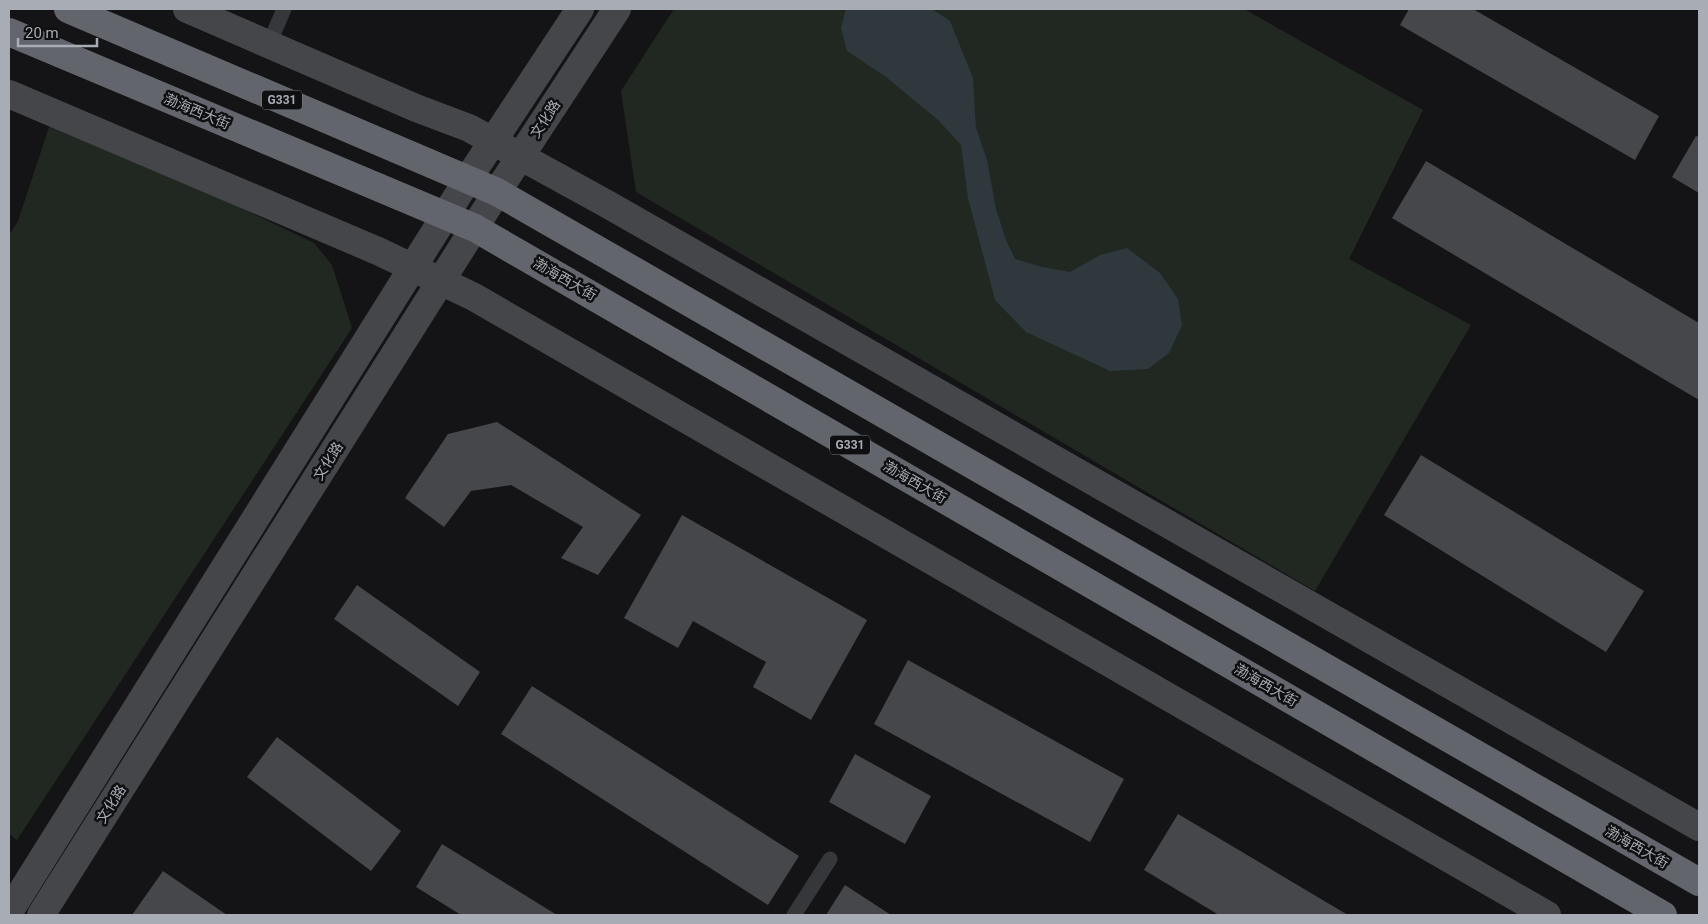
<svg xmlns="http://www.w3.org/2000/svg" width="1708" height="924" font-family="Roboto,'Noto Sans SC',sans-serif">
	<style>
		.green { fill: #212821 }
		.water { fill: #2f383d }
		.building { fill: #46474b }
		.lines { fill: none; stroke-linecap: round; stroke-linejoin: round }
		.lane { stroke: #36373a; stroke-width: 15 }
		.secondary { stroke: #44464a; stroke-width: 28 }
		.highway { stroke: #62656b; stroke-width: 28 }
		.labels { text-anchor: middle; stroke-width: 5; stroke-linejoin: round; paint-order: stroke }
		.shield { fill: #0f0f11; stroke: #797d84; stroke-width: 1 }
		.shield-label { font-size: 12px; font-weight: bold; fill: #a7acb5 }
		.street-label { font-size: 14px; fill: #a7acb5; stroke: #0f0f11 }
	</style>
	<rect width="100%" height="100%" fill="#141416"/>
	<path class="green" d="M674 9H1244L1423 110 1349 259 1471 325 1315 591 636 192 621 91Z
		M52 118 314 243 332 265 352 328 17 840 9 834V235L18 221Z"/>
	<path class="water" d="M846 9H932L950 21 973 78 976 128 987 160 996 209 1006 240 1015 259 1042 267 1070 272 1100 255 1127 248 1160 273 1178 299 1182 325 1169 353 1148 369 1110 371 1026 332 995 300 968 198 961 145 938 120 886 77 847 51 841 28Z"/>
	<path class="building" d="M1409 9H1473L1659 116 1635 160 1400 25Z
		M1696 136 1699 137V193L1672 177Z
		M1426 161 1699 323V400L1392 218Z
		M497 422 641 515 598 575 561 558 583 527 511 485 471 491 444 527 405 498 448 434Z
		M1421 455 1644 591 1606 652 1384 515Z
		M682 515 867 620 811 720 753 687 766 662 693 621 678 648 624 618Z
		M357 585 480 672 458 706 334 619Z
		M908 660 1124 779 1090 842 874 724Z
		M532 686 799 856 768 905 501 734Z
		M277 737 401 831 371 871 247 777Z
		M855 754 931 796 905 844 829 802Z
		M1178 814 1348 915H1219L1144 870Z
		M442 844 557 915H461L416 887Z
		M163 871 227 915H132Z
		M845 885 891 915H826Z"/>
	<g class="lines">
		<path class="lane" d="M269 44 284 9
			M794 915 830 859"/>
		<path class="secondary" d="M187 9 416 108 469 128 607 204 1699 827
			M9 94 380 252 474 297 1547 915
			M9 912 468 179 580 9
			M41 915 497 192 617 9"/>
		<path class="highway" d="M68 9 497 192 1699 882
			M9 32 475 228 1663 915"/>
	</g>
	<g class="labels">
		<g class="shield">
			<rect x="262" y="90.5" width="40" height="19" rx="4"/>
			<rect x="830" y="435.5" width="40" height="19" rx="4"/>
		</g>
		<g class="shield-label">
			<text x="282" y="104">G331</text>
			<text x="850" y="449">G331</text>
		</g>
		<g class="street-label">
			<text transform="translate(197 111) rotate(23)" y="5">渤海西大街</text>
			<text transform="translate(545 119) rotate(-57)" y="5">文化路</text>
			<text transform="translate(565 279) rotate(30)" y="5">渤海西大街</text>
			<text transform="translate(328 461) rotate(-58)" y="5">文化路</text>
			<text transform="translate(915 482) rotate(30)" y="5">渤海西大街</text>
			<text transform="translate(1266 685) rotate(30)" y="5">渤海西大街</text>
			<text transform="translate(111 804) rotate(-58)" y="5">文化路</text>
			<text transform="translate(1637 847) rotate(30)" y="5">渤海西大街</text>
		</g>
	</g>
	<rect width="1708" height="924" fill="none" stroke="#a7acb5" stroke-width="20"/>
	<path d="M18 38v8h79v-8" fill="none" stroke="#a7acb5" stroke-width="2.5"/>
	<text x="25" y="38" font-size="15" fill="#a7acb5" stroke="#0f0f11" stroke-width="4" paint-order="stroke">20 m</text>
</svg>
